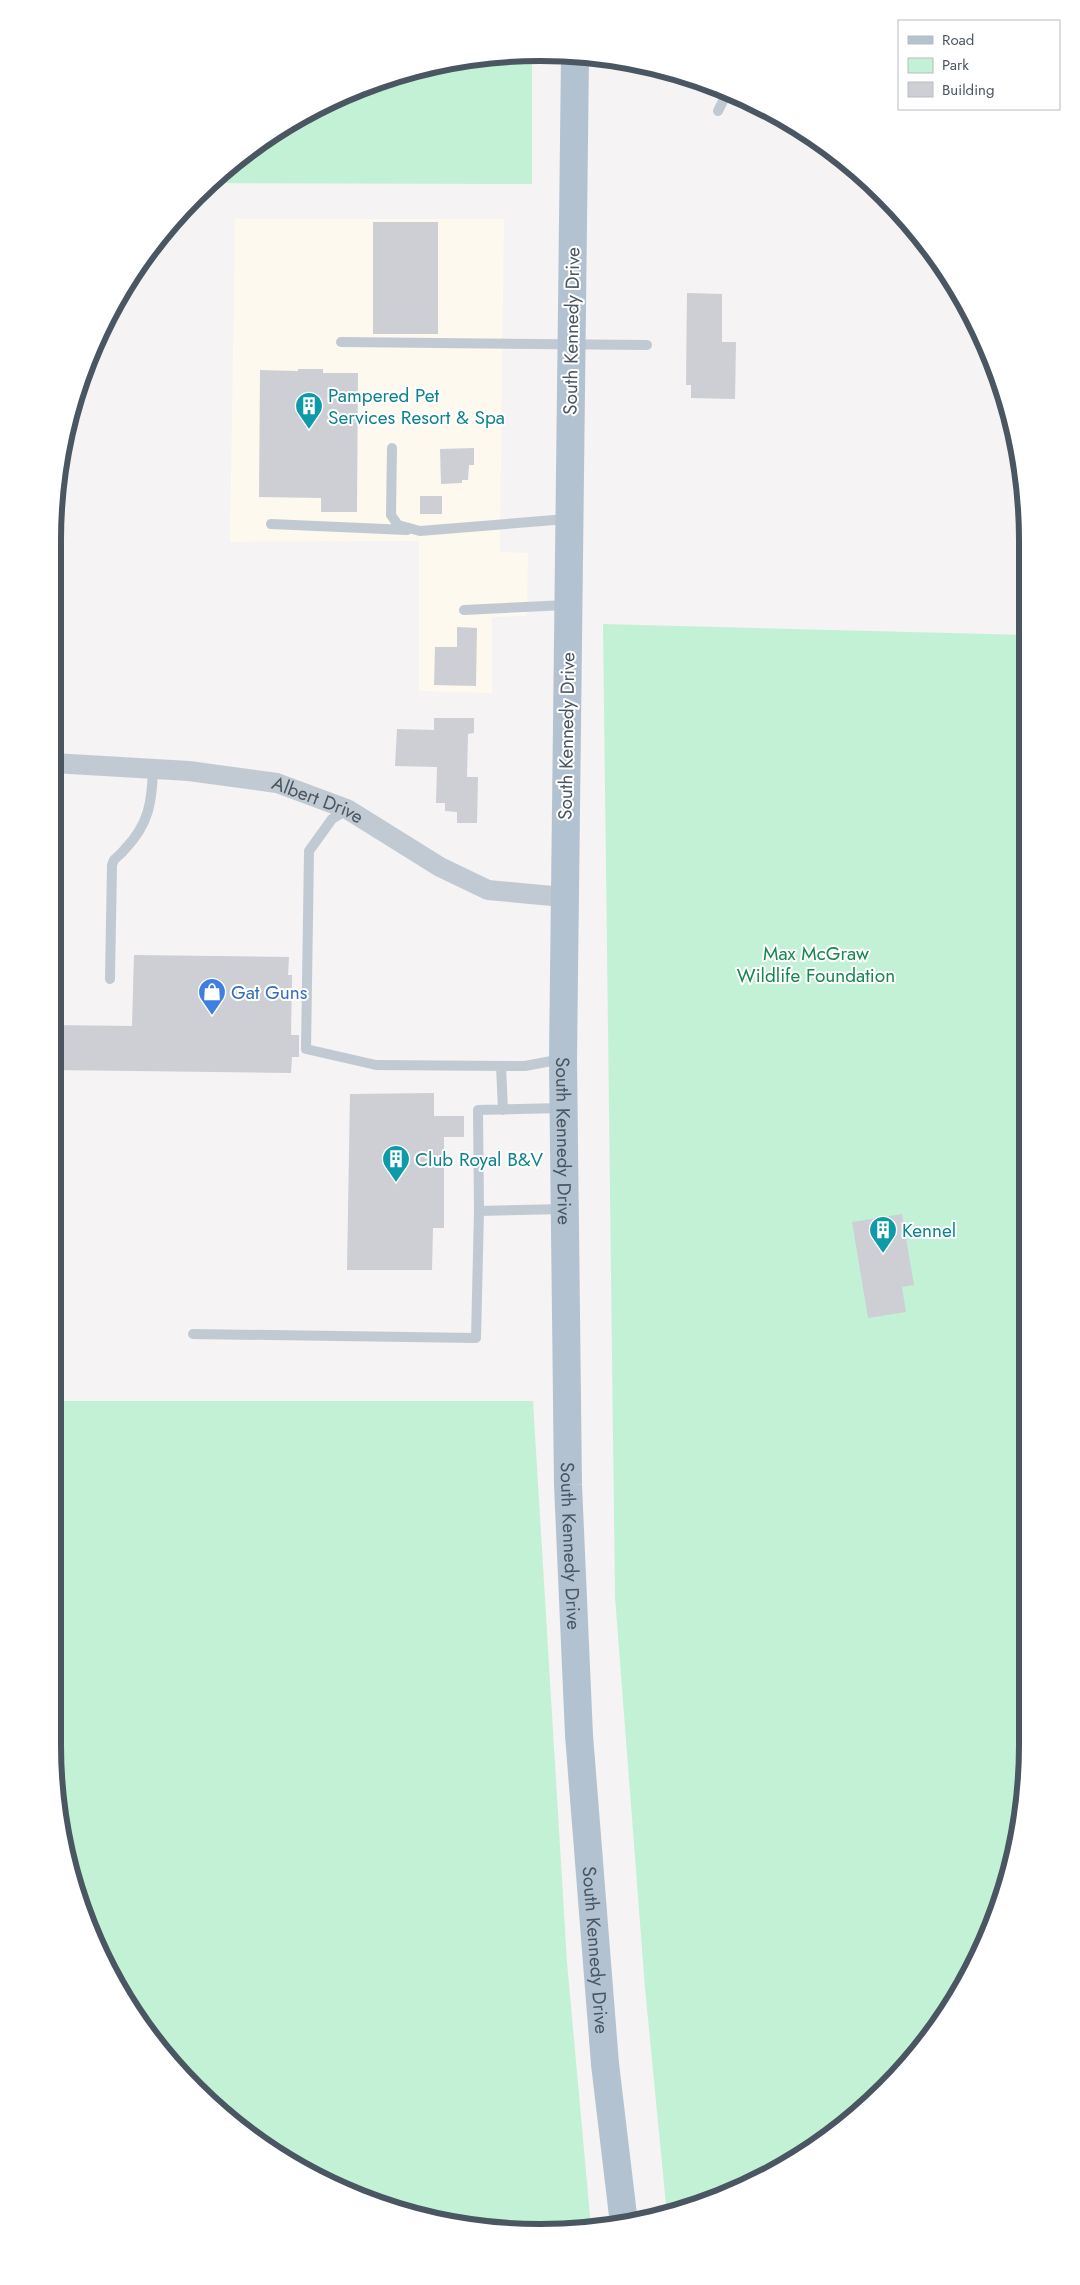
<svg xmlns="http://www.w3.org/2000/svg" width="1080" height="2285" font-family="Jost,sans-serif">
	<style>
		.commercial { fill: #fdf9ef }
		.green { fill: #c3f1d5 }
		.building { fill: #cdcfd5 }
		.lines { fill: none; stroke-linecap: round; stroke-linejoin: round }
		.lane { stroke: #c1cad2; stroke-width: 10 }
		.street { stroke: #c1cad2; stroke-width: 20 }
		.primary { stroke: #b3c2d1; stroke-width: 28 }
		.labels { text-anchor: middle; stroke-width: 4; stroke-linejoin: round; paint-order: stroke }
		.street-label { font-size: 19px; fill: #4a5661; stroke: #fff }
		.culture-label { font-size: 19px; fill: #0d838f; stroke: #fff; text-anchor: start }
		.park-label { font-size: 19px; fill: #17864f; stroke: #fff }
		.shop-label { font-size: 19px; fill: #366cbe; stroke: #fff; text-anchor: start }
		.rim { fill: none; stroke: #4a5661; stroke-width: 6 }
	</style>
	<rect width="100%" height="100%" fill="#f5f3f3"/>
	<path class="commercial" d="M235 219H504L500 552 528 553 527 616 492 617V693L419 691V541L230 542Z"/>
	<path class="green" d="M532 53V184L210 183 269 135 353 90 445 62Z
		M603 624 1024 635 1027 1745 1018 1840 990 1931 945 2016 906 2067 837 2132 784 2167 697 2207 667 2215 645 1988 615 1597Z
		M53 1401H533L567 1962 591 2227 540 2232 445 2223 383 2207 297 2167 219 2112 173 2066 118 1989 78 1902 62 1840 53 1745Z"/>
	<path class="building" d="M373 222H438V334H373Z
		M687 293 722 294V342H736L735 399 691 398V385H686Z
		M298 369H323V373H358L357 512H321V498L259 497 260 370 298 371Z
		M474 448V465H469L468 480H462V483L441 484 440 449Z
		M420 496H442V514H420Z
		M457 627 477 628 476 686 434 685 435 647H457Z
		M434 718H474V733L468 734 467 777H478L477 823H457V812L445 811V803H436L437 767 395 766 397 729 434 730Z
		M134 955 289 957 288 975H292L291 1035H299V1057H292L291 1073 52 1070V1025L132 1026Z
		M434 1093V1116H464V1137H444V1228H433L432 1270H347L350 1094Z
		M902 1214 914 1285 902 1287 906 1312 868 1318 852 1222Z"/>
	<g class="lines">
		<path class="lane" d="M718 111 728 91
			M341 342 647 345
			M392 448 391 515 398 525 420 531 567 519
			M271 524 407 530
			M464 610 567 605
			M347 810 332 819 309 851 306 1049 376 1065 525 1066 562 1059
			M110 979 112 865 114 860C118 856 122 853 125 849 149 824 152 802 153 769
			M501 1066 503 1110
			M563 1209 479 1211 478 1110 563 1108
			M193 1334 476 1338 479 1211"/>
		<path class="street" id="s1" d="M53 763 189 771 277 783 347 809 440 867 488 890 563 897"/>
		<path class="primary" id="s2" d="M575 56 563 1059 568 1485 579 1735 605 2064 624 2224"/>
	</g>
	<defs>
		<symbol id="building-pin" viewBox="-11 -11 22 30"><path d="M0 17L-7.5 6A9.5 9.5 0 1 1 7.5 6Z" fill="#0f9aa8" stroke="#fff"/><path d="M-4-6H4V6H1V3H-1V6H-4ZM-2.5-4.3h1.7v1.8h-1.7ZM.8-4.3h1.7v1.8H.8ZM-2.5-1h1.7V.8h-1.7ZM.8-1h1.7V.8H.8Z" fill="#fff"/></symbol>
		<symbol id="shop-pin" viewBox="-11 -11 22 30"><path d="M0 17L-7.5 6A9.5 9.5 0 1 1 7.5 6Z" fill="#3f7fe0" stroke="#fff"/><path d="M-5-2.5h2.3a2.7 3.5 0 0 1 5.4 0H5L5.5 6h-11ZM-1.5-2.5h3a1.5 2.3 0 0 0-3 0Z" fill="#fff"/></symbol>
	</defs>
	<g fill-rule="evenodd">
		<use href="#building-pin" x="293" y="390" width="32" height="43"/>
		<use href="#shop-pin" x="196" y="976" width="32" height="43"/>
		<use href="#building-pin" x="380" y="1143" width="32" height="43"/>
		<use href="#building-pin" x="867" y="1214" width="32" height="43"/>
	</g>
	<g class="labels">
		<g class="street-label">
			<text transform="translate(571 331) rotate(-89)" y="7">South Kennedy Drive</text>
			<text transform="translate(566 736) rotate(-89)" y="7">South Kennedy Drive</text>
			<text dy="7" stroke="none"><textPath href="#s1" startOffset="269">Albert Drive</textPath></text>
			<text dy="7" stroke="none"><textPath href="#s2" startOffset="1085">South Kennedy Drive</textPath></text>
			<text dy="7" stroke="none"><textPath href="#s2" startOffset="1490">South Kennedy Drive</textPath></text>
			<text dy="7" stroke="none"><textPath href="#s2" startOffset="1895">South Kennedy Drive</textPath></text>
		</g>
		<g class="culture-label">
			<text x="328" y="402">Pampered Pet<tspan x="328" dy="22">Services Resort &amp; Spa</tspan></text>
			<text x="415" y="1166">Club Royal B&amp;V</text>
			<text x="902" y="1237">Kennel</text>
		</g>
		<g class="park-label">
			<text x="816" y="960">Max McGraw<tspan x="816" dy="22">Wildlife Foundation</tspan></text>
		</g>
		<g class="shop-label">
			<text x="231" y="999">Gat Guns</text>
		</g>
	</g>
	<path d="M0 0H1080V2285H0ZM540 61H540A479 479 0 0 1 1019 540V1745A479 479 0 0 1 540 2224H540A479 479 0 0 1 61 1745V540A479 479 0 0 1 540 61Z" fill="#fff" fill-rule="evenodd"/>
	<path class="rim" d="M540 61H540A479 479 0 0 1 1019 540V1745A479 479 0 0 1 540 2224H540A479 479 0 0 1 61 1745V540A479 479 0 0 1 540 61Z"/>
	<rect x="898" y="20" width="162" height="90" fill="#ffffff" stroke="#b7bbc0"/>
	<rect x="908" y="36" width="25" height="8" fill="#b3c2d1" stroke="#b7bbc0"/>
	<text x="942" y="45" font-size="15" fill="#4a5661">Road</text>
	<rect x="908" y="58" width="25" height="15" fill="#c3f1d5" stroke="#b7bbc0"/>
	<text x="942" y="70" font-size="15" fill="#4a5661">Park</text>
	<rect x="908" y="82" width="25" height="15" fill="#cdcfd5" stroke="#b7bbc0"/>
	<text x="942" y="95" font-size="15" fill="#4a5661">Building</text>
</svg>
